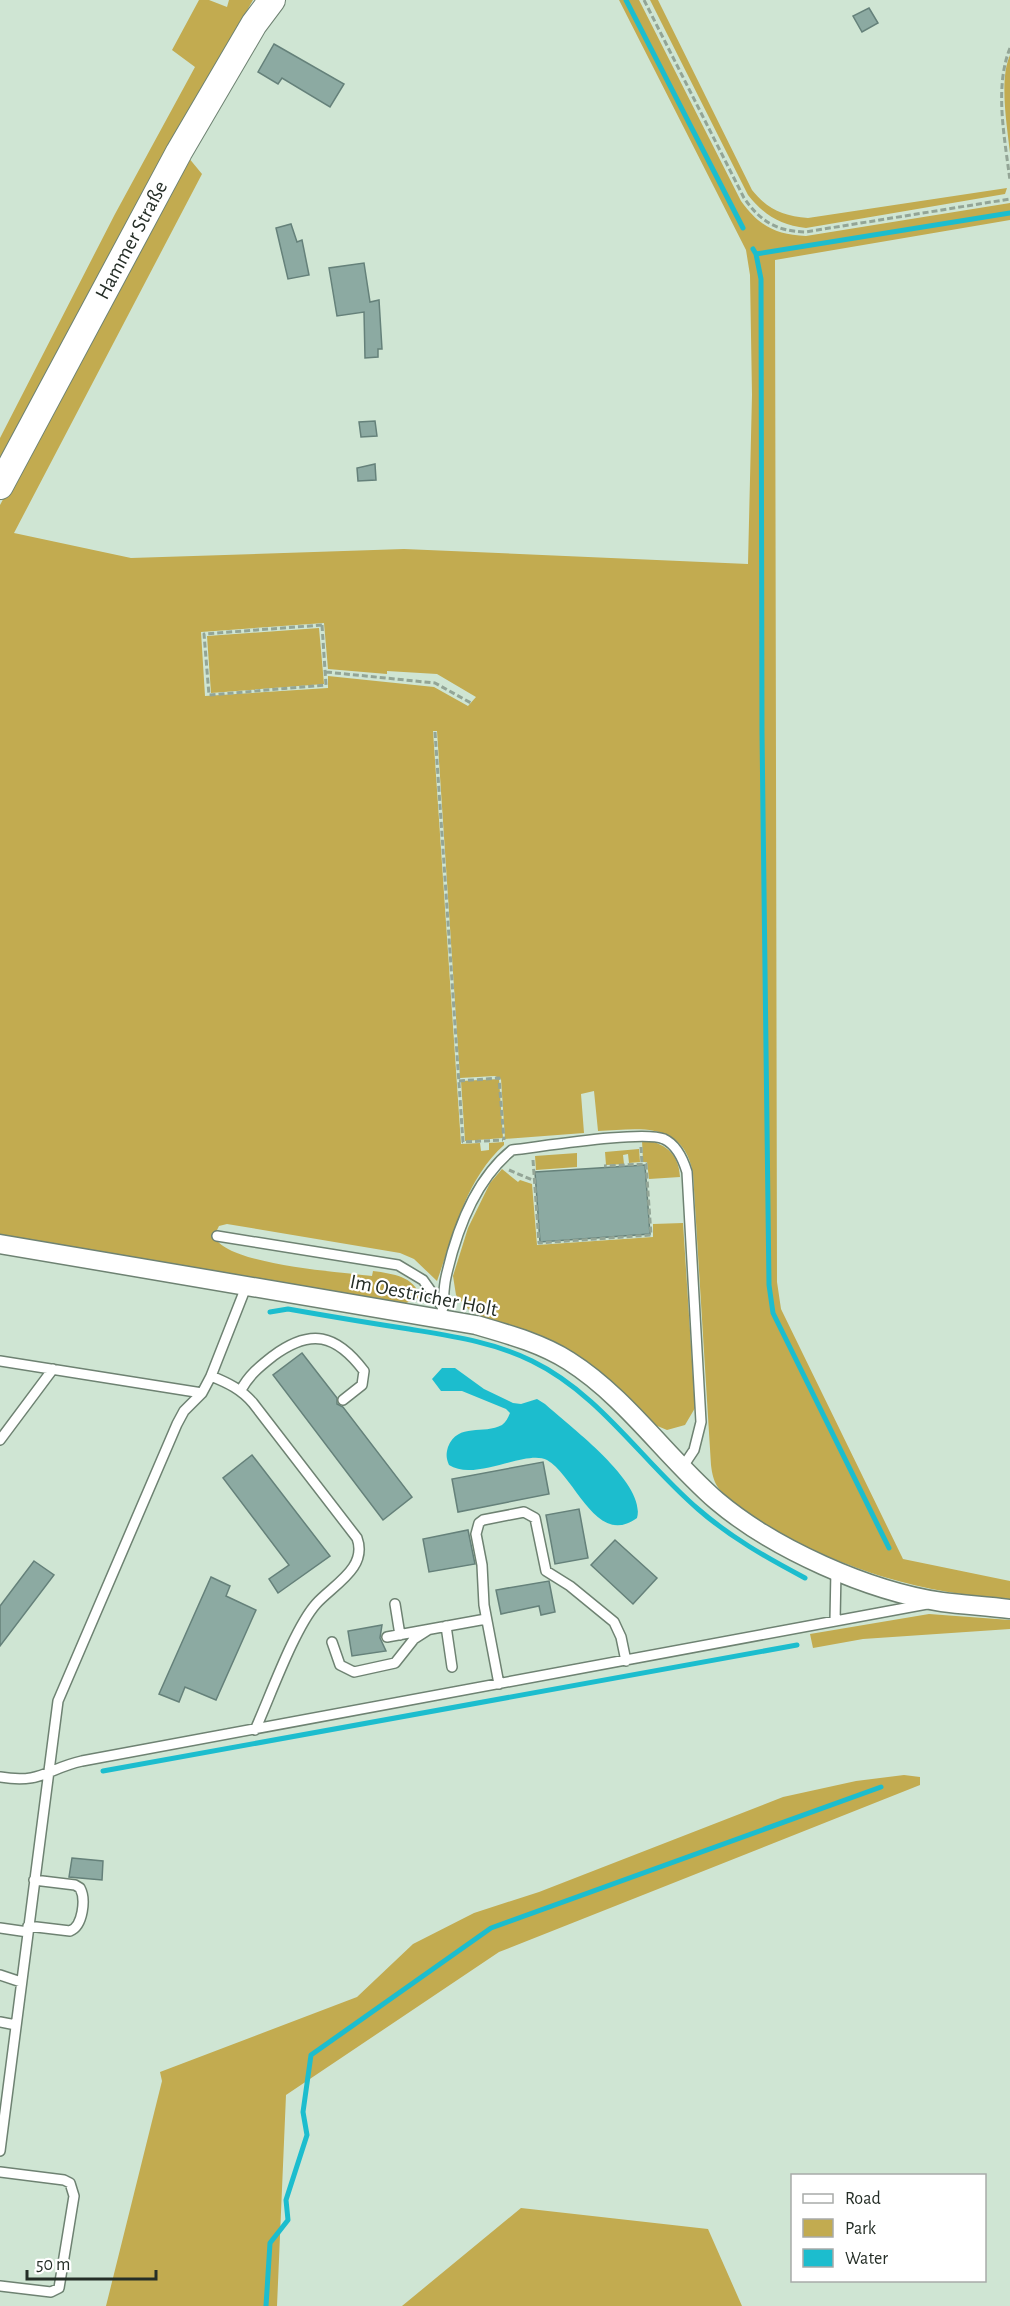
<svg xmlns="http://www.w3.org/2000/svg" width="1010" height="2306" font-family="'Alegreya Sans',sans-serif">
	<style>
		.green { fill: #c2ab50; fill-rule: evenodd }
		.water { fill: #1cbdce }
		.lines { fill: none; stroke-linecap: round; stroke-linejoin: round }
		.stream { stroke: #1cbdce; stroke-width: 5 }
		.building { fill: #8caaa2; stroke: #65817a; stroke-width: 1.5 }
		.service-casing { stroke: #6e8272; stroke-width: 12 }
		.minor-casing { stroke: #6e8272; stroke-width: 21 }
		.secondary-casing { stroke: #6e8272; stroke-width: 28 }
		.path { stroke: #93a596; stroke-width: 3; stroke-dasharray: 6 3; stroke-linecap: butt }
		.service { stroke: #fff; stroke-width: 9 }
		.minor { stroke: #fff; stroke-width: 18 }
		.secondary { stroke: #fff; stroke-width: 26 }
		.labels { text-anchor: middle; stroke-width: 4.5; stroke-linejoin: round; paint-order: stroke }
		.street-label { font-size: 21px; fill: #252e27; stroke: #fff }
	</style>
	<rect width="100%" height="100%" fill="#cfe5d3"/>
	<path class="green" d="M199 0H209L227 7 229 0H253L214 68 0 466V438L115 214 195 67 172 50Z
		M619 0H639L741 201C759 226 776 235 806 236L1010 203V220L775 260 777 1282 781 1309 903 1559 1010 1581V1599C969 1597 924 1589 884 1577 836 1562 754 1529 720 1490 714 1483 712 1474 711 1465L693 1173C683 1120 639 1129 598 1131L594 1091 581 1094 584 1133 505 1139 501 1079 495 1076 460 1078 437 731H433L461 1144 480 1143 481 1151 489 1150V1143L504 1142V1145C465 1180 454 1234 437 1281L414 1259 400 1253 227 1224 219 1226 214 1236C226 1265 341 1272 372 1276L373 1271C394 1274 413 1276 421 1297L406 1303 399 1302 0 1235V505L188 157 202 174 14 533 131 558 404 549 748 564 752 395 750 275 746 250ZM324 623 328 669 387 674V671L437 674 476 697 468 706 434 687 328 676V688L205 696 201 632Z
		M650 0H658L752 190C768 210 783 216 808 218L1007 188 1005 194 806 228C780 225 764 215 748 195Z
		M1010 55V153C1007 125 999 80 1010 55Z
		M319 628 324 684 211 693 207 636Z
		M499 1079 503 1138 465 1141 461 1081Z
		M642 1140C664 1142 679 1153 680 1177L649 1179 647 1162H643Z
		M639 1149 640 1162 629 1163 628 1154 623 1155 624 1164 606 1165 605 1152Z
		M577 1153V1167L536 1170 535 1156Z
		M502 1169 518 1182 520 1180 532 1184 537 1245 653 1237V1224L683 1223 695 1408 685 1425 667 1430 655 1425 578 1356 543 1337 481 1316 470 1311 456 1295 453 1276 468 1228 490 1183Z
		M929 1614 1010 1620V1629L863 1639 813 1648 810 1634Z
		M904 1775 920 1777V1785L499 1952 286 2095 277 2306H106L162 2081 160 2072 357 1997 413 1944 474 1913 539 1892 783 1797 856 1781Z
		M521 2208 708 2229 742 2306H402Z"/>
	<path class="water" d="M442 1368H455L484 1389 513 1403 521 1404 537 1399 545 1404C569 1426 647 1483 637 1518 596 1548 576 1477 547 1460 526 1449 475 1482 449 1465 446 1458 446 1454 448 1447 458 1422 484 1435 502 1425 506 1422 508 1418 510 1413L506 1409 462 1391H441L432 1379Z"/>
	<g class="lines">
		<path class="stream" d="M626 0 743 228
			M753 249 756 254 1010 213
			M756 254 761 279 762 733 769 1285 773 1313 889 1548
			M270 1312 288 1309C328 1316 369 1323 409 1329 451 1336 494 1342 532 1361 600 1394 642 1461 698 1509 730 1537 767 1558 805 1578
			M103 1771 797 1645
			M266 2306 270 2243 288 2220 286 2200 307 2135 303 2112 311 2055 491 1928 881 1787"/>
	</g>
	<path class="building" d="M869 8 878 23 862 32 853 16Z
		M274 44 344 84 330 107 282 78 278 84 258 72Z
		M291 224 297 242 302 240 309 275 288 279 276 228Z
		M364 263 370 302 379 300 382 349H378V357L365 358 364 312 337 316 329 268Z
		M375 421 377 436 361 437 359 422Z
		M375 464 376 480 358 481 357 468Z
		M645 1165 650 1234 540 1242 535 1172Z
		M302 1353 337 1398V1404L343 1407 412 1497 383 1520 273 1375Z
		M252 1455 330 1556 278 1593 269 1579 289 1565 223 1478Z
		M543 1462 549 1494 458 1512 452 1479Z
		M579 1509 588 1558 555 1564 546 1515Z
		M468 1530 475 1564 429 1572 423 1539Z
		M615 1540 657 1578 633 1604 591 1565Z
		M34 1561 54 1575 0 1646V1606Z
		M211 1577 230 1586 226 1596 256 1610 216 1700 185 1687 179 1702 159 1694Z
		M549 1581 555 1612 541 1615 539 1606 501 1614 496 1590Z
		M382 1625 380 1638 386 1651 352 1656 348 1631Z
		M72 1858 103 1861 102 1880 69 1877Z"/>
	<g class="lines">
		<defs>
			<path id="service" d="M217 1236 398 1265 423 1280 443 1308
				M441 1318C444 1305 443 1290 446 1277 456 1232 475 1180 512 1150 540 1147 643 1130 664 1139 677 1145 683 1159 687 1172L701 1422 694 1450 682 1468
				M0 1361 202 1393 211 1376C228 1383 241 1389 253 1403L357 1538C368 1568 333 1585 316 1604 294 1629 270 1697 255 1730
				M211 1376 246 1287
				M241 1390C249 1375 259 1367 273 1356 311 1328 336 1334 364 1371L362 1385 343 1400
				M0 1440 53 1369
				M395 1604 400 1635
				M835 1621 836 1570
				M446 1626 452 1667
				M387 1637 486 1619
				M332 1642 340 1665 354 1672 395 1663 414 1639 428 1630
				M499 1684 484 1605 482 1565 476 1534 479 1523 483 1520 524 1512 535 1518 546 1571 570 1586 614 1622 621 1637 626 1661
				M0 1777C42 1784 46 1769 82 1761L927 1604
				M28 1926 70 1931C83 1926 86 1899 80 1888L75 1885 34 1880
				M0 1928 28 1932
				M0 1975 21 1982
				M0 2022 16 2025
				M0 2151 58 1701 177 1424 184 1411 202 1393
				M0 2172 64 2180 70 2183 74 2196 59 2288 51 2292 0 2286"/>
			<path id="minor" d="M0 1244 476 1325C507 1334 541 1343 569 1361 626 1397 666 1457 717 1501 774 1549 868 1591 942 1602 965 1605 988 1606 1010 1609"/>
			<path id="secondary" d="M0 486 179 152 254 24 272 0"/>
		</defs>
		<use href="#service" class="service-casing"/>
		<use href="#minor" class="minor-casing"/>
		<use href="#secondary" class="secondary-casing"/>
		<path class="path" d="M644 0 744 198C760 221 776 231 805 232L1010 199
			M1010 48C994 88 1005 139 1010 181
			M322 625 326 685 209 695 204 634Z
			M326 672 435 683 471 703
			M435 732 463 1142 503 1140
			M459 1081 499 1078 504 1140
			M641 1147 642 1164
			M533 1160 539 1243 651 1235 646 1164 604 1166
			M509 1170 535 1181"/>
		<use href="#service" class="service"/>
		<use href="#minor" class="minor"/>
		<use href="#secondary" class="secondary"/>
	</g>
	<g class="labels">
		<g class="street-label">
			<text transform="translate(131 240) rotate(-62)" y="7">Hammer Straße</text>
			<text transform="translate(424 1295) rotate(11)" y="7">Im Oestricher Holt</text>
		</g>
	</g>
	<rect x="791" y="2174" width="195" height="108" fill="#ffffff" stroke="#a8aba9" stroke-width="1.5"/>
	<rect x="803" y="2194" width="30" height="9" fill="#ffffff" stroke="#a8aba9" stroke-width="1.5"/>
	<text x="845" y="2204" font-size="18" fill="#252e27">Road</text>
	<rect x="803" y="2219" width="30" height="18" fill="#c2ab50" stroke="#a8aba9" stroke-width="1.5"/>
	<text x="845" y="2234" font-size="18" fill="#252e27">Park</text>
	<rect x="803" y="2249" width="30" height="18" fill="#1cbdce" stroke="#a8aba9" stroke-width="1.5"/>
	<text x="845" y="2264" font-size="18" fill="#252e27">Water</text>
	<path d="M27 2270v9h129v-9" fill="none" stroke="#252e27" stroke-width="3"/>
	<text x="36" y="2270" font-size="18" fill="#252e27" stroke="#ffffff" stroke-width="4.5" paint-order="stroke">50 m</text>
</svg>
